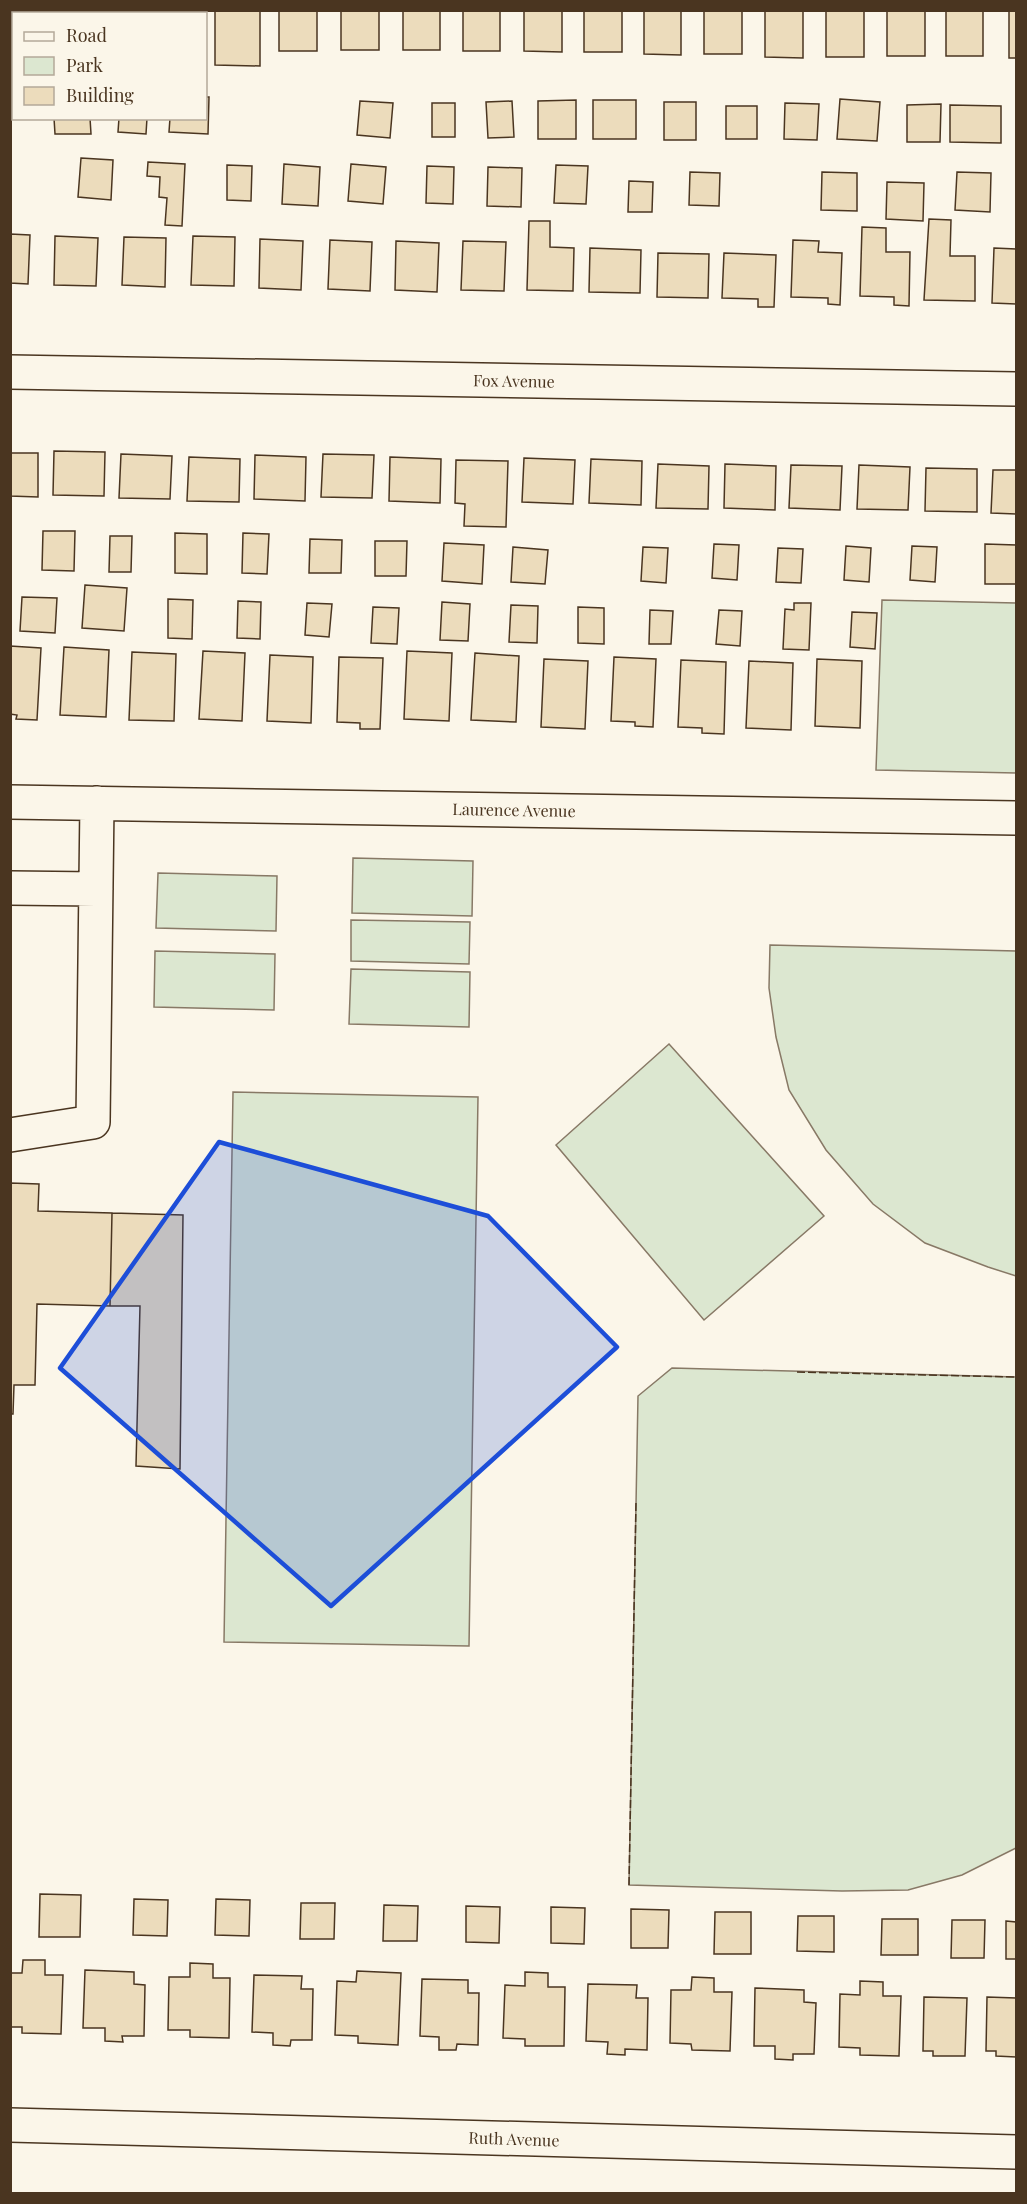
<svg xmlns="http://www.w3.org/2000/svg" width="1027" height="2204" font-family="'Playfair Display',serif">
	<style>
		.green { fill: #dce7d0; stroke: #887966; stroke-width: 1.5 }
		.building { fill: #ecdcbc; stroke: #4a3520; stroke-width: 1.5 }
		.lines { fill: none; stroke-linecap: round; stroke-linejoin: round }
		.minor-casing { stroke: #4a3520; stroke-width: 36 }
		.minor { stroke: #fbf6e9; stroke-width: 33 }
		.fence { stroke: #4a3520; stroke-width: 1.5; stroke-dasharray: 8 3; stroke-linecap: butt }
		.marked { fill: #1d4ed8; fill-opacity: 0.2; stroke: #1d4ed8; stroke-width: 4.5; stroke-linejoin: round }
		.labels { text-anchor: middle; stroke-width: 4.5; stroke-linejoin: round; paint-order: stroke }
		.street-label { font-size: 16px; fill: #4a3520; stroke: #fbf6e9 }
	</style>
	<rect width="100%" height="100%" fill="#fbf6e9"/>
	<path class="green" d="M882 600 1016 603V773L876 770Z
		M353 858 473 861 472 916 352 913Z
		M158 873 277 876 276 931 156 928Z
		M351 920 470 922 469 964 351 961Z
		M770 945 1016 951V1276L988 1267 925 1243 873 1204 826 1150 789 1090 776 1037 769 988Z
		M155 951 275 954 274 1010 154 1007Z
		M351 969 470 972 469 1027 349 1024Z
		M669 1044 824 1216 704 1320 556 1145Z
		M233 1092 478 1097 469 1646 224 1642Z
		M672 1368 1016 1377V1848L962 1875 908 1890 842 1891 629 1885 638 1396Z"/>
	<path class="building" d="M10 10H68V14H14V75H10Z
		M96 10H134V14H96Z
		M158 10H196V14H158Z
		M215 10H260V66L215 65Z
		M279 10H317V51H279Z
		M341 10H379V50H341Z
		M403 10H440V50H403Z
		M463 10H500V51H463Z
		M524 10H562V52L524 51Z
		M584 10H622V52H584Z
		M644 10H681V55L644 54Z
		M704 10H742V54H704Z
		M765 10H803V58L765 57Z
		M826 10H864V57H826Z
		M887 10H925V56H887Z
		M946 10H983V56H946Z
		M1009 10H1016V58H1009Z
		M206 97H209L208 134 169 132 170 118H206Z
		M840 99 880 102 877 141 837 139Z
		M576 100V139H538V101Z
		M593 100H636V139H593Z
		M360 101 393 103 390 138 357 135Z
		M512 101 514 137 488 138 486 102Z
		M664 102H696V140H664Z
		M432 103H455V137H432Z
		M785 103 819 104 817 140 784 139Z
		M941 104 940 142H907V105Z
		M950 105 1001 106V143L950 142Z
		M726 106H757V139H726Z
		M54 118H90L91 134H55Z
		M119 118H147L146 134 118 132Z
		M81 158 113 160 111 200 78 197Z
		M148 162 185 164 182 226 165 225 167 198 159 197 160 177 147 176Z
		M284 164 320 167 318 206 282 204Z
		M351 164 386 167 383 204 348 201Z
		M227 165 252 166 251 201 227 200Z
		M556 165 588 166 586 204 554 203Z
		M427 166 454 167 453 204 426 203Z
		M488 167 522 168 521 207 487 206Z
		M690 172 720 173 719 206 689 205Z
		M822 172 857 173V211L821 210Z
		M957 172 991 173 990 212 955 210Z
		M629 181 653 182 652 212H628Z
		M887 182 924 183 923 221 886 219Z
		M929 219 951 220 950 256H975V301L924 300Z
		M529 221H550V247L574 248 573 291 527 290Z
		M862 227 886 228V252H910L909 306 894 305V297L860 296Z
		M10 234 30 235 28 284 10 283Z
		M55 236 98 238 96 286 54 285Z
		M193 236 235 237 234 286 191 285Z
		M124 237 166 238 165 287 122 285Z
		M260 239 303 241 301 290 259 288Z
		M330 240 372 242 370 291 328 289Z
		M793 240 819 241 818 252 842 253 840 305 828 304V298L791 297Z
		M396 241 439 243 437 292 395 290Z
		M463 241 506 242 504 291 461 290Z
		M590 248 641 250 640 293 589 292Z
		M994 248 1016 249V304L992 303Z
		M658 253 709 254 708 298 657 297Z
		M724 253 776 255 774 307H758V299L722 298Z
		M54 451 105 452 104 496 53 495Z
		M10 453H38V497L10 496Z
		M121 454 172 456 170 499 119 498Z
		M323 454 374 455 372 498 321 497Z
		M255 455 306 457 305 501 254 499Z
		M189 457 240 459 239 502 187 501Z
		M390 457 441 459 440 503 389 501Z
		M524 458 575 460 573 504 522 502Z
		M591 459 642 461 641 505 589 503Z
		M456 460 508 461 506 527 464 526 465 504 455 503Z
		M658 464 709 466 708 509 656 508Z
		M725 464 776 466 775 510 724 508Z
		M791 465 842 466 840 510 789 508Z
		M859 465 910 467 908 510 857 509Z
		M926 468 977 469V512L925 511Z
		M993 470H1016V514L991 513Z
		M43 531H75L74 571 42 570Z
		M175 533 207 534V574L175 573Z
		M243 533 269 534 267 574 242 573Z
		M110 536H132L131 572H109Z
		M310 539 342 540 341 573H309Z
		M375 541H407L406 576H375Z
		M444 543 484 545 482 584 442 581Z
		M714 544 739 545 737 580 712 578Z
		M985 544 1016 545V584H985Z
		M846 546 871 548 869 582 844 580Z
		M912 546 937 547 935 582 910 580Z
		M513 547 548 550 545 584 511 582Z
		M643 547 668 548 666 583 641 581Z
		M778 548 803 549 801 583 776 582Z
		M85 585 127 588 124 631 82 628Z
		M22 597 57 598 55 633 20 631Z
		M168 599 193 600 192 639 168 638Z
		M238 601 261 602 260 639 237 638Z
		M442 602 470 604 468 641 440 640Z
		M307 603 332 604 329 637 305 635Z
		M794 603H811L809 650 783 649 785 609 794 610Z
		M511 605 538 606 537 643 509 642Z
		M373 607 399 608 397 644 371 643Z
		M578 607 604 608V644L578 643Z
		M650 610 673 611 671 644H649Z
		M719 610 742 611 740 646 716 644Z
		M852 612 877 613 875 649 850 647Z
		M10 646 41 648 37 720 16 719 17 715 10 714Z
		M64 647 109 650 106 717 60 715Z
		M203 651 245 653 242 721 199 719Z
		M407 651 452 653 449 721 404 719Z
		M132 652 176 654 174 721 129 720Z
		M475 653 519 656 516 722 471 720Z
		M270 655 313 657 311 723 267 721Z
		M339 657 383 658 380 729H360V723L337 722Z
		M614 657 656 659 653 727 635 726V722L611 721Z
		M544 659 588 661 585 729 541 727Z
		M817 659 862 661 860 728 815 726Z
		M681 660 726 662 724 734 702 733V728L678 727Z
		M749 661 793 663 791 730 746 728Z
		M10 1183 39 1184 38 1211 112 1213 110 1306 37 1304 35 1385H14L13 1414H10Z
		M112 1213 183 1215 180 1469 136 1466 140 1306H110Z
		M40 1894 81 1895 80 1937H39Z
		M134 1899 168 1900 167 1936 133 1935Z
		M216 1899 250 1900 249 1936 215 1935Z
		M301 1903H335L334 1939H300Z
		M384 1905 418 1906 417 1941H383Z
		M466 1906 500 1907 499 1943 466 1942Z
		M551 1907 585 1908 584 1944 551 1943Z
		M631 1909 669 1910 668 1948H631Z
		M715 1912H751V1954H714Z
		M798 1916H834V1952L797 1951Z
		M882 1919H918V1955H881Z
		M952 1920H985L984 1958H951Z
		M1006 1921 1016 1922V1959H1006Z
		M23 1960H45V1975H63L61 2034 22 2033V2027H10V1973H22Z
		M190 1963 213 1964V1978H230L229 2038 190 2037V2030H168L169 1977H190Z
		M85 1970 134 1972V1984L145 1985 144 2036H122L123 2042 105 2041V2028H83Z
		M357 1971 401 1973 398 2045 358 2043V2036L335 2035 337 1981 356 1982Z
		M525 1972 548 1973V1987H565L564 2046H525V2039L503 2038 505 1985 525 1986Z
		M254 1975 302 1976 301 1989H313L312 2040H291L290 2046 273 2045V2033L252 2032Z
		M692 1977 714 1978V1992H732L730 2051 692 2050 691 2044 670 2043 671 1990H691Z
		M422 1979 468 1980V1993H479L478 2045 457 2044 456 2050H439V2037L420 2036Z
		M860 1981 883 1982V1996H901L899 2056 860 2055V2048L839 2047 840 1994 860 1995Z
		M588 1984 637 1985 636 1998H648L647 2050 625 2049V2055L607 2054 608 2042 586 2041Z
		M755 1988 804 1990V2002L816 2003 814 2054H793V2060L775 2059V2046H754Z
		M924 1997 967 1998 965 2056H933V2051H923Z
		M987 1997 1016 1998V2057L996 2056V2051H986Z"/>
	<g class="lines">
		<defs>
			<path id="minor" d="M10 372 1016 389
				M10 802 1016 818
				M10 888 96 889
				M10 1135 93 1122 97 803
				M10 2125 1016 2152"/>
		</defs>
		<use href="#minor" class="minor-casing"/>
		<use href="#minor" class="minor"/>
		<path class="fence" d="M797 1372 1016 1377
			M629 1885 636 1502"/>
	</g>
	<path class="marked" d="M219 1142 488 1216 617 1347 331 1606 60 1368Z"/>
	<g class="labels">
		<g class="street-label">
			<text transform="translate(514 381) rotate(1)" y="6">Fox Avenue</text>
			<text transform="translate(514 810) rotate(1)" y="6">Laurence Avenue</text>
			<text transform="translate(514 2139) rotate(2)" y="6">Ruth Avenue</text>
		</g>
	</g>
	<rect width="1027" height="2204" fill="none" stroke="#4a3520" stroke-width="24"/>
	<rect x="12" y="12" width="195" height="108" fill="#fbf6e9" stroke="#b4a999" stroke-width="1.5"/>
	<rect x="24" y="32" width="30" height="9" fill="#fbf6e9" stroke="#b4a999" stroke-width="1.5"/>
	<text x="66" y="42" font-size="18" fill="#4a3520">Road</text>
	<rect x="24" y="57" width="30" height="18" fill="#dce7d0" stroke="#b4a999" stroke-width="1.5"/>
	<text x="66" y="72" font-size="18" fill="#4a3520">Park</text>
	<rect x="24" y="87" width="30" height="18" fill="#ecdcbc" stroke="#b4a999" stroke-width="1.5"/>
	<text x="66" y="102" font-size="18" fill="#4a3520">Building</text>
</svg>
